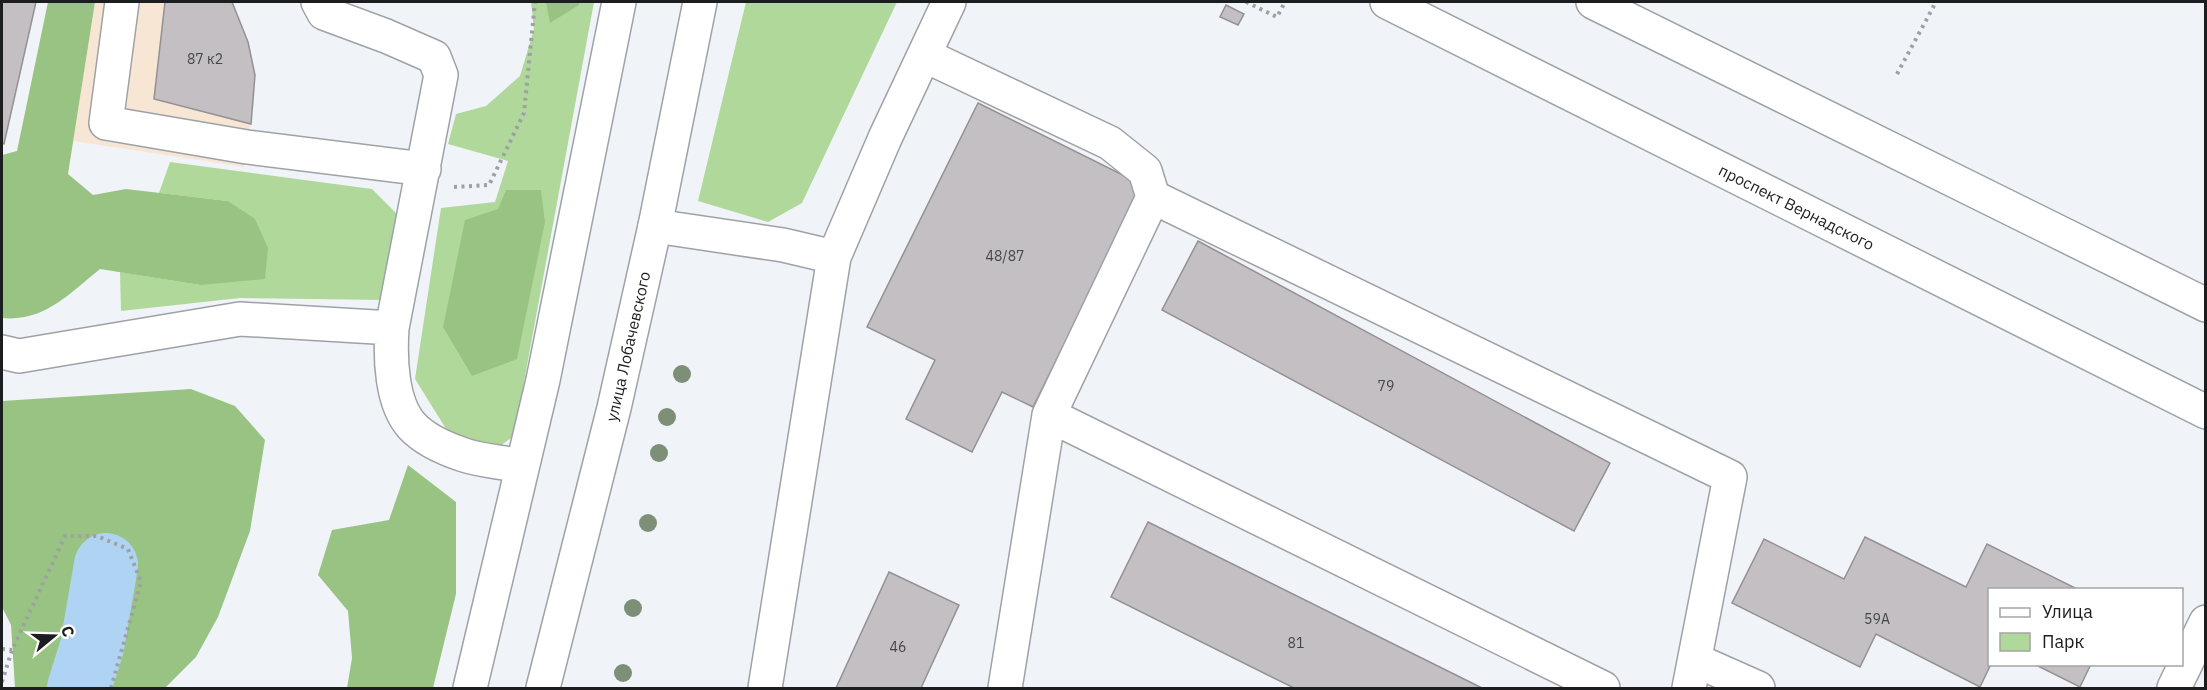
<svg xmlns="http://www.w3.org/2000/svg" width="2207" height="690" font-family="'IBM Plex Sans',sans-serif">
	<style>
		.commercial { fill: #f8e6d5 }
		.green { fill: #b0d89b }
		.forest { fill: #99c383 }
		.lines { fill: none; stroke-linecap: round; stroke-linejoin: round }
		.river { stroke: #afd4f3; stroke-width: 64 }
		.building { fill: #c3bfc3; stroke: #949094; stroke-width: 1.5 }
		.minor-casing { stroke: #9ea2a6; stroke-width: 36 }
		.major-casing { stroke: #9ea2a6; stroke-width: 36 }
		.path { stroke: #9da1a3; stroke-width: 4; stroke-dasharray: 3 4.5; stroke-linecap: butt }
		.minor { stroke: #fff; stroke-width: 33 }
		.major { stroke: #fff; stroke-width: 33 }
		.tree { fill: #7e8f78 }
		.labels { text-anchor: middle; stroke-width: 5; stroke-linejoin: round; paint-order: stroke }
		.number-label { font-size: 14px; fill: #454647 }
		.street-label { font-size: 16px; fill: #1b1d1e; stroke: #fff }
	</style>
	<rect width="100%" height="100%" fill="#f0f4f8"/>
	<path class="commercial" d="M95 2H232L248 42 255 75 254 102 244 167 73 141Z"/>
	<path class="green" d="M531 2H594L514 436 493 451 448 432 415 379 441 208 495 202 508 161 448 144 456 114 486 106 520 76 534 29Z
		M746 2H897L802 203 768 222 698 201Z
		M170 162 372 189 398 215 383 300 240 298 121 311 120 272 200 285 228 201 159 193Z"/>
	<path class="forest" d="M48 2H95L68 174 93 195 126 189 228 201 255 219 268 248 265 279 200 285 100 269C69 294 44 322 2 318V155L17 151Z
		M546 2H579V5L550 23Z
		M506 190H541L545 222 517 359 472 376 443 327 465 220 498 209Z
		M191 389 235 406 265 440 250 531 218 617 196 657 165 688H15L11 625 2 607V401Z
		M408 465 456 502V594L433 688H347L352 658 348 611 318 575 332 530 389 520Z"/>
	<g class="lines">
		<path class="river" d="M79 688 92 647 106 565"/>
	</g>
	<path class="building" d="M2 2H36L4 144 2 143Z
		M165 2H232L248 42 255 75 251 124 154 99Z
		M1226 5 1244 14 1238 25 1220 17Z
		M978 103 1143 185 1033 407 1002 392 972 452 906 419 935 360 867 327Z
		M1198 241 1610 463 1574 531 1162 310Z
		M1148 522 1482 688H1294L1111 597Z
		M1865 537 1966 587 1987 544 2079 590H1990L1991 664 1980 687 1876 634 1860 667 1732 603 1764 539 1844 579Z
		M889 572 959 605 921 688H836Z
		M2034 664H2091L2080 687Z"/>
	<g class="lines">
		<defs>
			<path id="minor" d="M122 2 106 123 247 147 424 169
				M318 2 324 13 386 36 434 57 441 75 392 328C390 357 391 403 412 426 424 439 446 449 464 455 482 461 503 462 522 466
				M924 55 1110 143 1145 171 1153 197 1049 415 1005 688
				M1153 197 1730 477 1689 688
				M655 226 783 245 834 257 885 138 949 2
				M2 352 19 356 240 319 392 328
				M1049 415 1603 688
				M1695 660 1758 688
				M765 688 834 257
				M2174 688 2206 622"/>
			<g id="major">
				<path id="s1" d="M1387 2 2206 412"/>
				<path d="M1593 2 2206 305"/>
				<path d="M470 688 543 380 619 2"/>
				<path id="s2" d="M543 688 614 408 655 226 700 2"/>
			</g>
		</defs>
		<use href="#minor" class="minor-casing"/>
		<use href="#major" class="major-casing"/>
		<path class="path" d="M1246 2 1277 17 1285 2
			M1897 74 1936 2
			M454 187 489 185 524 113 535 2
			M2 649 12 650
			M2 682 12 650 65 536H97L128 549 141 582 111 688"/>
		<use href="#minor" class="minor"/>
		<use href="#major" class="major"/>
	</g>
	<g class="tree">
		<circle cx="682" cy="374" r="9"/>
		<circle cx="667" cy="417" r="9"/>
		<circle cx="659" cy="453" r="9"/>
		<circle cx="648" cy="523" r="9"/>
		<circle cx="633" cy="608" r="9"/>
		<circle cx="623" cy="673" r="9"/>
	</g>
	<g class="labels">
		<g class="number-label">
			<text x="205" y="64">87 к2</text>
			<text x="1005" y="261">48/87</text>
			<text x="1386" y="391">79</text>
			<text x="1877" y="624">59А</text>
			<text x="1296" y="648">81</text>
			<text x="898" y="652">46</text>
		</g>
		<g class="street-label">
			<text dy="6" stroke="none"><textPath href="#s1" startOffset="458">проспект Вернадского</textPath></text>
			<text dy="6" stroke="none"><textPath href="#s2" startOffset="352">улица Лобачевского</textPath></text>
		</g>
	</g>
	<rect width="2207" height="690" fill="none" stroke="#1b1d1e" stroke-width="6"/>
	<rect x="1988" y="588" width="195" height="78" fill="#ffffff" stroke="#a4a5a5" stroke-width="1.5"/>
	<rect x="2000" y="608" width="30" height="9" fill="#ffffff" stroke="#a4a5a5" stroke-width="1.5"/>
	<text x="2042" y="618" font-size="18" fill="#1b1d1e">Улица</text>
	<rect x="2000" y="633" width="30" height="18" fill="#b0d89b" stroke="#a4a5a5" stroke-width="1.5"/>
	<text x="2042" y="648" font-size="18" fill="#1b1d1e">Парк</text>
	<g transform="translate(54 636) rotate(71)" stroke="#ffffff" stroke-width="4.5" paint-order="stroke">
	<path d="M0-4.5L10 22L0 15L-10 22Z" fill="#1b1d1e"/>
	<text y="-9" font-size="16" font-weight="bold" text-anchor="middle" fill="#1b1d1e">С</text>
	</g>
</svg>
